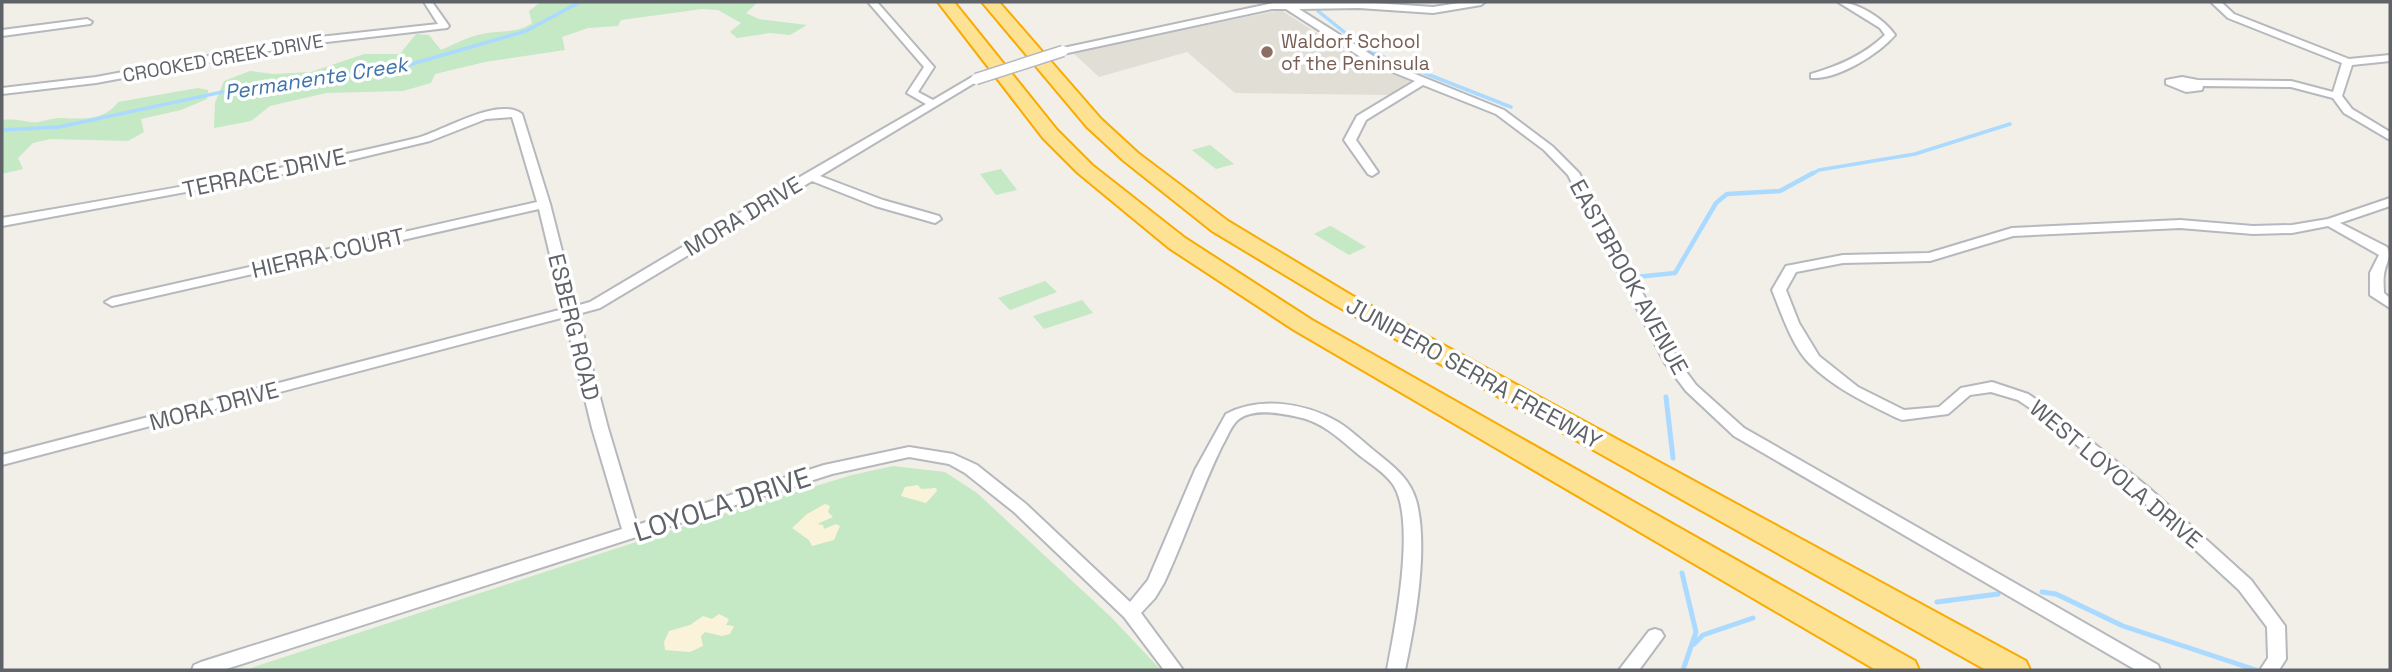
<svg xmlns="http://www.w3.org/2000/svg" width="2392" height="672" font-family="'Space Grotesk',sans-serif">
	<style>
		.education { fill: #e1ded6 }
		.green { fill: #c5e8c5 }
		.sand { fill: #fbf3d9 }
		.lines { fill: none; stroke-linecap: round; stroke-linejoin: round }
		.stream-far2 { stroke: #aadaff; stroke-width: 3.5 }
		.stream-far1 { stroke: #aadaff; stroke-width: 4.5 }
		.stream { stroke: #aadaff; stroke-width: 5 }
		.minor-casing { stroke: #b5b8bc; stroke-width: 4 }
		.motorway-casing { stroke: #f9ab00; stroke-width: 4 }
		.minor { fill: #fff; fill-rule: evenodd }
		.motorway { fill: #fde293; fill-rule: evenodd }
		.minor-bridge-casing { stroke: #b5b8bc; stroke-width: 13; stroke-linecap: butt }
		.minor-bridge { stroke: #fff; stroke-width: 10 }
		.education-dot { fill: #8d6e63; stroke: #fff; stroke-width: 2.5 }
		.labels { text-anchor: middle; dominant-baseline: central; stroke-width: 7; stroke-linejoin: round; paint-order: stroke }
		.far-education-label { font-size: 19px; fill: #785e54; stroke: #fff; text-anchor: start }
		.far-street-label { font-size: 19px; fill: #5f6368; stroke: #fff }
		.far-water-label { font-size: 21px; font-style: italic; fill: #4174aa; stroke: #fff }
		.street-label { font-size: 23px; fill: #5f6368; stroke: #fff }
		.near-street-label { font-size: 28px; fill: #5f6368; stroke: #fff }
	</style>
	<rect width="100%" height="100%" fill="#f1efe8"/>
	<path class="education" d="M1281,10L1362,62L1410,81L1389,95L1235,93L1187,52L1099,77L1072,52Z"/>
	<g class="green">
		<path d="M541,2H758L746,13L759,19L807,25L790,35L770,33L737,38L730,32L741,23L718,10L702,9L621,20L618,26L588,28L562,37L565,50L485,62L435,74L431,83L403,91L326,93L270,106L251,121L214,128L215,103L224,81L250,71L273,74L311,72L364,54H400L416,34L429,35L441,50C453,45 465,38 478,35C495,30 518,34 532,23L529,11Z"/>
		<path d="M198,88L208,90L207,99L181,110L141,119L144,132L128,141L50,139L33,143L18,158L23,169L2,174V120C13,119 18,120 29,122C39,124 51,117 62,118C83,119 104,121 118,102Z"/>
		<path d="M1210,145L1234,164L1216,169L1192,150Z"/>
		<path d="M1001,169L1017,190L996,195L980,174Z"/>
		<path d="M1330,226H1331L1366,247L1349,255L1314,234Z"/>
		<path d="M1045,281L1057,292L1010,310L998,298Z"/>
		<path d="M1082,300L1093,313L1044,329L1033,316Z"/>
		<path d="M893,466L945,472L977,493L1111,617L1161,670H245L697,522L852,475Z"/>
	</g>
	<g class="sand">
		<path d="M918,485L921,489L936,488L937,491L926,503L901,496L905,487Z"/>
		<path d="M825,504L830,506L828,512L833,517L817,524L823,525L824,529L836,524L840,526L834,540L812,546L809,540L792,528L807,514Z"/>
		<path d="M719,614L729,619L726,625L734,626L730,634L722,636L705,632L701,636L703,646L690,652L665,650L664,642L669,631L690,625L703,616L712,619Z"/>
	</g>
	<g class="lines">
		<g class="stream-far2">
			<path d="M1318,11L1368,51L1511,107"/>
			<path d="M2,130L59,127L269,82L405,66L526,31L580,2"/>
			<path d="M1810,175L1819,170L1915,154L2010,124"/>
		</g>
		<path class="stream-far1" d="M1636,277L1675,273L1716,203L1727,194L1780,191L1813,173"/>
		<g class="stream">
			<path d="M1666,397L1673,458"/>
			<path d="M1682,573L1696,632L1683,670"/>
			<path d="M2042,592L2056,594L2123,626L2256,670"/>
			<path d="M1937,602L1998,594"/>
			<path d="M1694,644L1703,635L1753,618"/>
		</g>
		<defs>
			<g id="minor">
				<path d="M424,2H432L449,26L447,28L301,45L96,83L2,94V88L96,77L301,39L438,24Z"/>
				<path d="M868,2H877L934,67L918,92L933,100L972,77L976,76L981,79L820,176L883,200L939,216L941,219L935,223L875,206L812,181L600,308L578,314L608,428L637,525L824,465L909,447L953,454L977,465L1026,504L1130,602L1148,580L1195,470L1226,414C1260,396 1306,403 1338,422C1351,430 1361,440 1372,449C1390,464 1409,476 1416,500C1429,546 1415,624 1405,670H1387C1395,628 1416,523 1394,486C1386,473 1370,464 1359,455C1342,441 1327,426 1306,419C1287,414 1256,407 1239,419C1231,425 1227,438 1222,446C1200,491 1185,538 1164,583L1155,598L1141,613L1183,670H1164L1124,617L1014,512L965,473L949,464L909,457L832,474L223,670H192L194,665L201,662L622,529L592,428L565,317L2,465V455L563,309L539,209L112,306L105,302L112,298L537,202L512,117L486,119L430,141L321,167L2,226V218C141,194 279,171 417,138C443,131 498,96 522,114L550,204L576,306L590,302L805,174L926,104L907,93L924,67Z"/>
				<path d="M1278,2H1359L1433,7L1466,2H1485L1481,5L1433,13L1359,8L1299,9L1378,59L1504,110L1552,146L1579,173L1679,362L1696,385L1744,428L2158,665L2160,670H2136L1734,436L1686,391L1665,363L1568,175L1544,150L1496,114L1423,85L1366,120L1356,140L1378,172L1372,176L1368,174L1344,140L1357,116L1415,81L1370,63L1286,9H1272L1063,54L1058,51L1063,48Z"/>
				<path d="M1838,2C1858,2 1884,19 1895,35C1879,54 1837,80 1811,78V74C1839,66 1864,55 1885,35L1880,28Z"/>
				<path d="M2211,2H2221L2234,14L2349,59L2390,55V61L2352,65L2342,96L2352,109L2390,132V140L2344,113L2333,98L2291,87L2203,86L2202,90L2186,92L2166,84V80L2182,77L2198,80L2291,81L2333,92L2342,63L2228,18Z"/>
				<path d="M87,19L92,22L90,24L2,36V30Z"/>
				<path d="M2390,198V206L2340,223L2387,247C2392,258 2385,264 2384,275C2383,281 2384,288 2384,293L2390,298V308L2370,295V273L2379,255L2328,226L2292,233L2253,234L2180,228L2013,236L1930,261L1843,263L1796,272L1786,290L1799,323L1819,356L1858,387L1904,410L1939,407L1961,388L1992,382L2028,394L2055,412L2149,488L2251,580L2285,626L2286,659L2279,670H2260L2268,658L2267,627L2239,590L2137,496L2045,418L2018,400L1991,392L1970,395L1948,414L1902,420L1897,418C1866,403 1834,388 1809,363C1792,346 1781,312 1772,290L1786,266L1843,255L1929,253L2012,228L2180,220L2253,226L2292,225L2328,219Z"/>
				<path d="M1655,629L1661,631L1664,636L1639,670H1619L1649,631Z"/>
			</g>
			<g id="motorway">
				<path d="M938,2H954L1057,130L1092,165L1185,238L1312,320L1915,661L1919,670H1876L1294,330L1169,248L1078,173L1043,138Z"/>
				<path d="M982,2H999L1101,119L1138,153L1228,221L1351,295L2026,661L2030,670H1986L1335,305L1212,231L1124,161L1087,127Z"/>
			</g>
		</defs>
		<use href="#minor" class="minor-casing"/>
		<use href="#motorway" class="motorway-casing"/>
		<use href="#minor" class="minor"/>
		<use href="#motorway" class="motorway"/>
		<defs>
			<path id="minor-bridge" d="M976,79L1063,51"/>
		</defs>
		<use href="#minor-bridge" class="minor-bridge-casing"/>
		<use href="#minor-bridge" class="minor-bridge"/>
	</g>
	<circle class="education-dot" cx="1267" cy="52" r="7"/>
	<g class="labels">
		<g class="far-education-label">
			<text x="1281" y="41">Waldorf School<tspan x="1281" dy="22">of the Peninsula</tspan></text>
		</g>
		<g class="far-street-label">
			<text transform="translate(223 58) rotate(-10)">CROOKED CREEK DRIVE</text>
		</g>
		<g class="far-water-label">
			<text transform="translate(316 78) rotate(-9)">Permanente Creek</text>
		</g>
		<g class="street-label">
			<text transform="translate(264 173) rotate(-12)">TERRACE DRIVE</text>
			<text transform="translate(743 216) rotate(-31)">MORA DRIVE</text>
			<text transform="translate(328 253) rotate(-13)">HIERRA COURT</text>
			<text transform="translate(1629 277) rotate(61)">EASTBROOK AVENUE</text>
			<text transform="translate(574 327) rotate(76)">ESBERG ROAD</text>
			<text transform="translate(1474 373) rotate(29)">JUNIPERO SERRA FREEWAY</text>
			<text transform="translate(214 406) rotate(-15)">MORA DRIVE</text>
			<text transform="translate(2116 474) rotate(40)">WEST LOYOLA DRIVE</text>
		</g>
		<g class="near-street-label">
			<text transform="translate(722 504) rotate(-18)">LOYOLA DRIVE</text>
		</g>
	</g>
	<rect width="2392" height="672" fill="none" stroke="#5f6368" stroke-width="7"/>
</svg>
